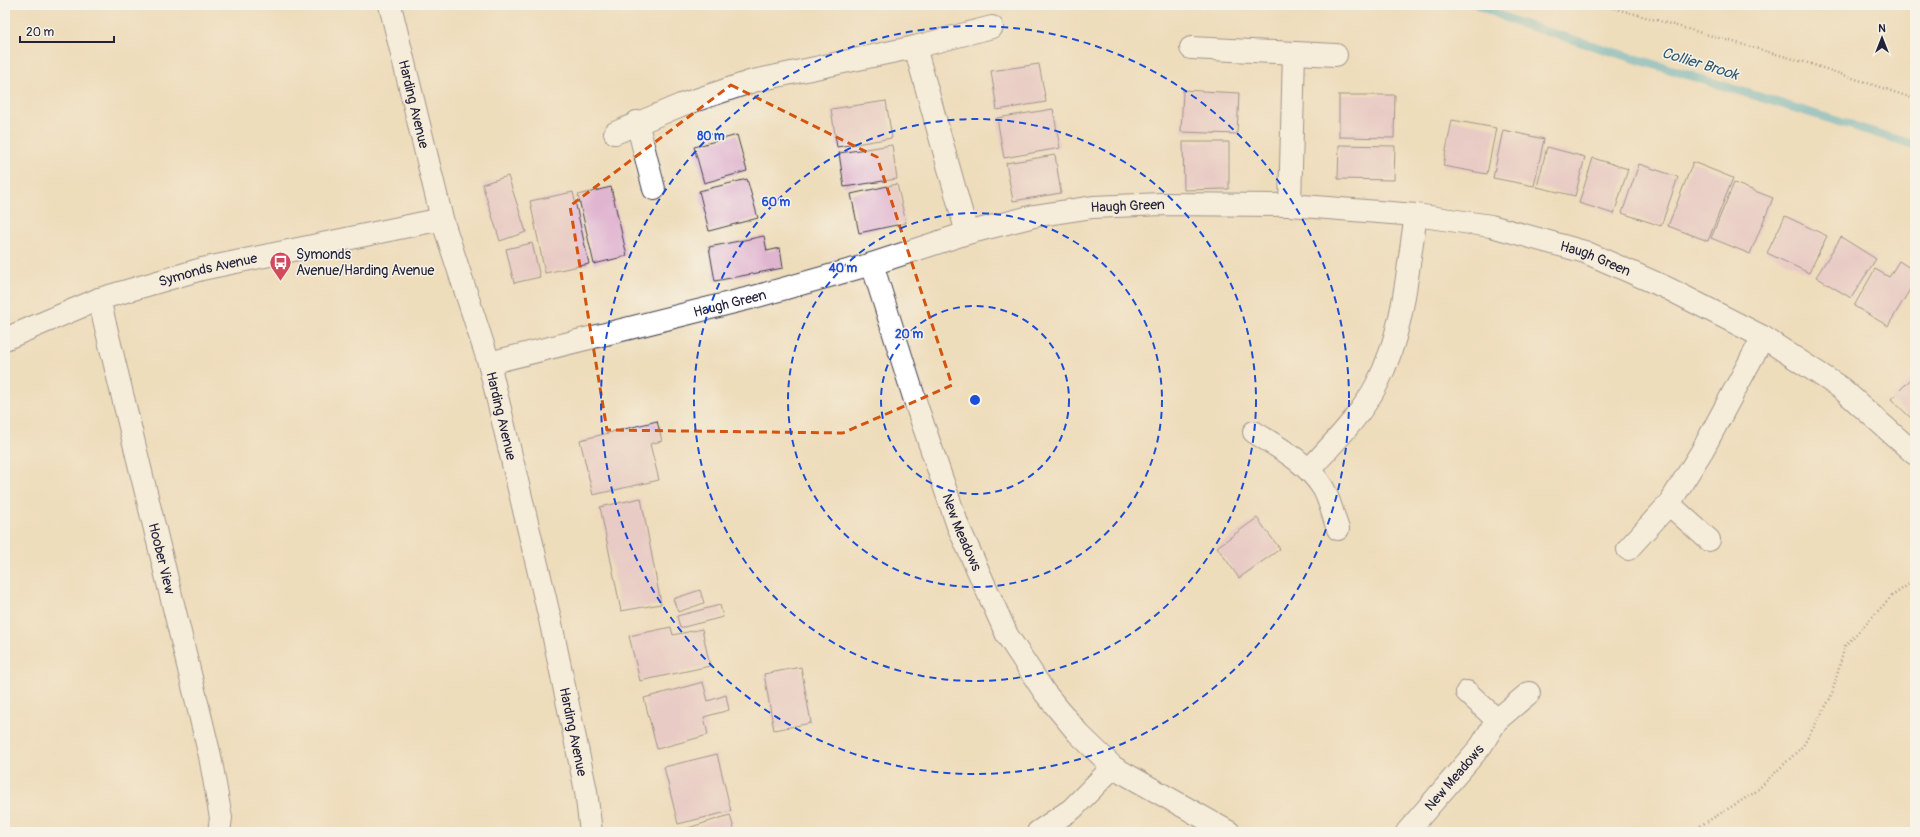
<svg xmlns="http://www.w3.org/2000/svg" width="1920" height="837" font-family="Pangolin,sans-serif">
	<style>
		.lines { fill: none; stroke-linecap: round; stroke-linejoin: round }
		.stream { stroke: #47adc6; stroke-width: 9 }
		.building { fill: #e0b5d0 }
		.minor-casing { stroke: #413e4e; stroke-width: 24 }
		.path { stroke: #413e4e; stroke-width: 2.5; stroke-dasharray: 1 3; stroke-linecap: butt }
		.minor { stroke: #fff; stroke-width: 22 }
		.marked { fill: none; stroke: #d45411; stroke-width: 3; stroke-dasharray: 8 5; stroke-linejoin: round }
		.ring { fill: none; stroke: #1d4ed8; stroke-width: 2; stroke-dasharray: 7 5 }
		.labels { text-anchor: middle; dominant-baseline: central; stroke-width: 3; stroke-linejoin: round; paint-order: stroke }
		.street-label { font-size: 14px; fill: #22223b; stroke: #f7f3e8 }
		.poi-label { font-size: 14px; fill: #22223b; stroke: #f7f3e8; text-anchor: start }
		.water-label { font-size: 15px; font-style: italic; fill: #315a73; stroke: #f7f3e8 }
		.centre { fill: #1d4ed8; stroke: #f7f3e8; stroke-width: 2 }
		.ring-label { font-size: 12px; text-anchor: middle; font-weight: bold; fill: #1d4ed8; stroke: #f7f3e8; stroke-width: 3; stroke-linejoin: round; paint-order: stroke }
	</style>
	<rect width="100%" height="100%" fill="#f7f3e8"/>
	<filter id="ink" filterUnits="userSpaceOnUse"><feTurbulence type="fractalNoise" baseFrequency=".025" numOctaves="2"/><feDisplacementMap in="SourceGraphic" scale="8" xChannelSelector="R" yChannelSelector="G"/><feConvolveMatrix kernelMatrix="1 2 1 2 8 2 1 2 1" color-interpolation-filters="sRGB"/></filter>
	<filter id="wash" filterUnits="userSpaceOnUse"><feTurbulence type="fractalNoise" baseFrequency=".012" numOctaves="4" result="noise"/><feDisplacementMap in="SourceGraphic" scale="16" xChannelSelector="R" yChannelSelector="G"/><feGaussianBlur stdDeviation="0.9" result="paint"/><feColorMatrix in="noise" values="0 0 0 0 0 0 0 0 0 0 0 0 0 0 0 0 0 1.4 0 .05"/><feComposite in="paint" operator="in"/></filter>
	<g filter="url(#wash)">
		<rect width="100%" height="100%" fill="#edb"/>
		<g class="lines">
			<path class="stream" d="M1478,5L1516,22L1915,145"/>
		</g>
		<g id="blocks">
			<g class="building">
				<path d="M1039,64L1046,102L997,110L991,71Z"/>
				<path d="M1183,90L1239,93L1237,134L1181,132Z"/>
				<path d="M1339,95H1395L1394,138L1339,137Z"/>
				<path d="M886,101L892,138L837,147L831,109Z"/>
				<path d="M1053,109L1060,148L1004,158L997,118Z"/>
				<path d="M1452,120L1496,128L1487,174L1443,166Z"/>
				<path d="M1503,130L1544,139L1534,186L1493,178Z"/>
				<path d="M737,135L747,171L704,183L694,147Z"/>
				<path d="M1183,142H1229V189L1184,190Z"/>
				<path d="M892,145L897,179L844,187L839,153Z"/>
				<path d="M1339,145L1395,146L1394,180L1338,179Z"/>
				<path d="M1547,147L1585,157L1575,196L1537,187Z"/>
				<path d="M1055,155L1061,193L1013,201L1006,163Z"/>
				<path d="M1593,158L1628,169L1614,214L1579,203Z"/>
				<path d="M1693,162L1733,178L1708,241L1668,226Z"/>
				<path d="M1639,164L1678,177L1661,226L1622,213Z"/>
				<path d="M508,176L526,232L500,241L482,184Z"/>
				<path d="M747,179L758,218L709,231L699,191Z"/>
				<path d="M1734,183L1773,198L1750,254L1711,238Z"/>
				<path d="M897,184L906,223L859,233L851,194Z"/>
				<path d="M611,187L627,256L594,264L578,195Z"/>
				<path d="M573,192L589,264L545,273L530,201Z"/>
				<path d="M1785,216L1827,236L1809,273L1767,253Z"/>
				<path d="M764,236L767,251L780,248L783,268L715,281L709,247Z"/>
				<path d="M1841,237L1876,259L1851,298L1816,277Z"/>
				<path d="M532,243L540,277L514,283L506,249Z"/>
				<path d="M1899,261L1915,271V281L1888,326L1854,306L1875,269L1889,277Z"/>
				<path d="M1915,375V422L1891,399Z"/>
				<path d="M657,421L662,441L650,444L659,480L593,495L580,440Z"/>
				<path d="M641,498L661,604L621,611L600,507Z"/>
				<path d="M1257,518L1280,549L1239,578L1217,547Z"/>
				<path d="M700,590L704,603L678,612L673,599Z"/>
				<path d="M720,605L723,617L680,628L677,616Z"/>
				<path d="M671,627L673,635L702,629L710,666L640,681L629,636Z"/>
				<path d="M801,667L811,723L774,730L764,674Z"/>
				<path d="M703,682L708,701L726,695L729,710L704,717L708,735L657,749L644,698Z"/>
				<path d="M717,754L731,811L678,824L664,767Z"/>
				<path d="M730,815L735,832H675Z"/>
			</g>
		</g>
	</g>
	<g filter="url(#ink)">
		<use href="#blocks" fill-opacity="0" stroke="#413e4e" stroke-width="1"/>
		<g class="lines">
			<defs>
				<g id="minor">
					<path id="s1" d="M390,5L442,219L489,363L550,619L586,791L591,832"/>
					<path d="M915,47L967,233"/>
					<path d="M1191,48L1336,55"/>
					<path d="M637,122L654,189"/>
					<path d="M615,133L681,105L753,81L915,47L992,27"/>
					<path d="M1290,205L1294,53"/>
					<path id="s2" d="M872,264L918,410L958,526L1007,635L1045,693L1078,733L1113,767L1229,832"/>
					<path id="s3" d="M99,299L210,756L221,818L219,832"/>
					<path id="s4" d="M5,339L99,299L202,269L442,219"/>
					<path id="s5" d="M489,363L754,297L872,264L967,233L1034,216L1093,207L1162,204L1290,205L1416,215L1491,226L1585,252L1667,288L1763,337L1841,388L1915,454"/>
					<path d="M1254,432C1279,448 1307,462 1323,488C1330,500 1333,516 1338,529"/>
					<path d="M1309,470C1333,443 1361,416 1377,384C1404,332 1407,271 1416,215"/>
					<path d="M1669,504L1709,540"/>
					<path d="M1628,549L1669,504L1702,451L1763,337"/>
					<path d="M1467,692L1497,720"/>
					<path d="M1038,832L1072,809L1113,767"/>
					<path id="s6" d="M1407,832L1481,746L1497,720L1529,693"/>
				</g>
			</defs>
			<use href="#minor" class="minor-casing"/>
			<g class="path">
				<path d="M1603,5L1811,64L1915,99"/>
				<path d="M1690,832L1754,793L1803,746L1831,697L1845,646L1892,596L1915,580"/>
			</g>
			<use href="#minor" class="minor"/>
		</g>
	</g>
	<path d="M0 0H1920V837H0ZM731,85L877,157L952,385L843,433L607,430L570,206Z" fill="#edb" fill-opacity=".55" fill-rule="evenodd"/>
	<path class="marked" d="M731,85L877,157L952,385L843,433L607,430L570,206Z"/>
	<g class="ring">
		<circle cx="975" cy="400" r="94"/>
		<circle cx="975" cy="400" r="187"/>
		<circle cx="975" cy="400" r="281"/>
		<circle cx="975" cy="400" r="374"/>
	</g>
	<defs>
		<symbol id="bus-pin" viewBox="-11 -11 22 30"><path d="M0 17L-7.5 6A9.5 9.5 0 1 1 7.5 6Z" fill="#d1495b" stroke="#f7f3e8"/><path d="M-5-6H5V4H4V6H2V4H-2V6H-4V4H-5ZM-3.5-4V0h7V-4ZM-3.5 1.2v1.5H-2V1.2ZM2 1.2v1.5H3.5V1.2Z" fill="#fff"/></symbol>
	</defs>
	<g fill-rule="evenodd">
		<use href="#bus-pin" x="268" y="250" width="25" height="34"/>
	</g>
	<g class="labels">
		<g class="street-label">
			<text stroke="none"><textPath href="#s1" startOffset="102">Harding Avenue</textPath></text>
			<text stroke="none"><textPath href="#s5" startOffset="659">Haugh Green</textPath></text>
			<text stroke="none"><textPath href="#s5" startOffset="1133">Haugh Green</textPath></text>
			<text stroke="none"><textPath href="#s4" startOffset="215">Symonds Avenue</textPath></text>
			<text stroke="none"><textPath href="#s5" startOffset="248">Haugh Green</textPath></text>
			<text stroke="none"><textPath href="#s1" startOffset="426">Harding Avenue</textPath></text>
			<text stroke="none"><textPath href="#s2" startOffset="283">New Meadows</textPath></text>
			<text stroke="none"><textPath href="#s3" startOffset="267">Hoober View</textPath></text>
			<text stroke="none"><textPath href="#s1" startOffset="750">Harding Avenue</textPath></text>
			<text stroke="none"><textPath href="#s6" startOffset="72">New Meadows</textPath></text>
		</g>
		<g class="poi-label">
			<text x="296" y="254">Symonds<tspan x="296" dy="16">Avenue/Harding Avenue</tspan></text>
		</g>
		<g class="water-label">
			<text transform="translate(1700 64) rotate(17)">Collier Brook</text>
		</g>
	</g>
	<circle cx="975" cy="400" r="6" class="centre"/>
	<g class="ring-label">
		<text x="711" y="140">80 m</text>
		<text x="776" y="206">60 m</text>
		<text x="843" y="272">40 m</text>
		<text x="909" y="338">20 m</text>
	</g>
	<rect width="1920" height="837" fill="none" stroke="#f7f3e8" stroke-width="20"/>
	<g transform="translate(1882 38)" stroke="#f7f3e8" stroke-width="3" paint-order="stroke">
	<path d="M0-3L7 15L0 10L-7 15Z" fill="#22223b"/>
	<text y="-6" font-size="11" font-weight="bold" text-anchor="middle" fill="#22223b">N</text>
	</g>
	<path d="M20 36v6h94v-6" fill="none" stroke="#22223b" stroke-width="2"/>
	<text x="26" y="36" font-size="12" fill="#22223b" stroke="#f7f3e8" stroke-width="3" paint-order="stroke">20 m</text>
</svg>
